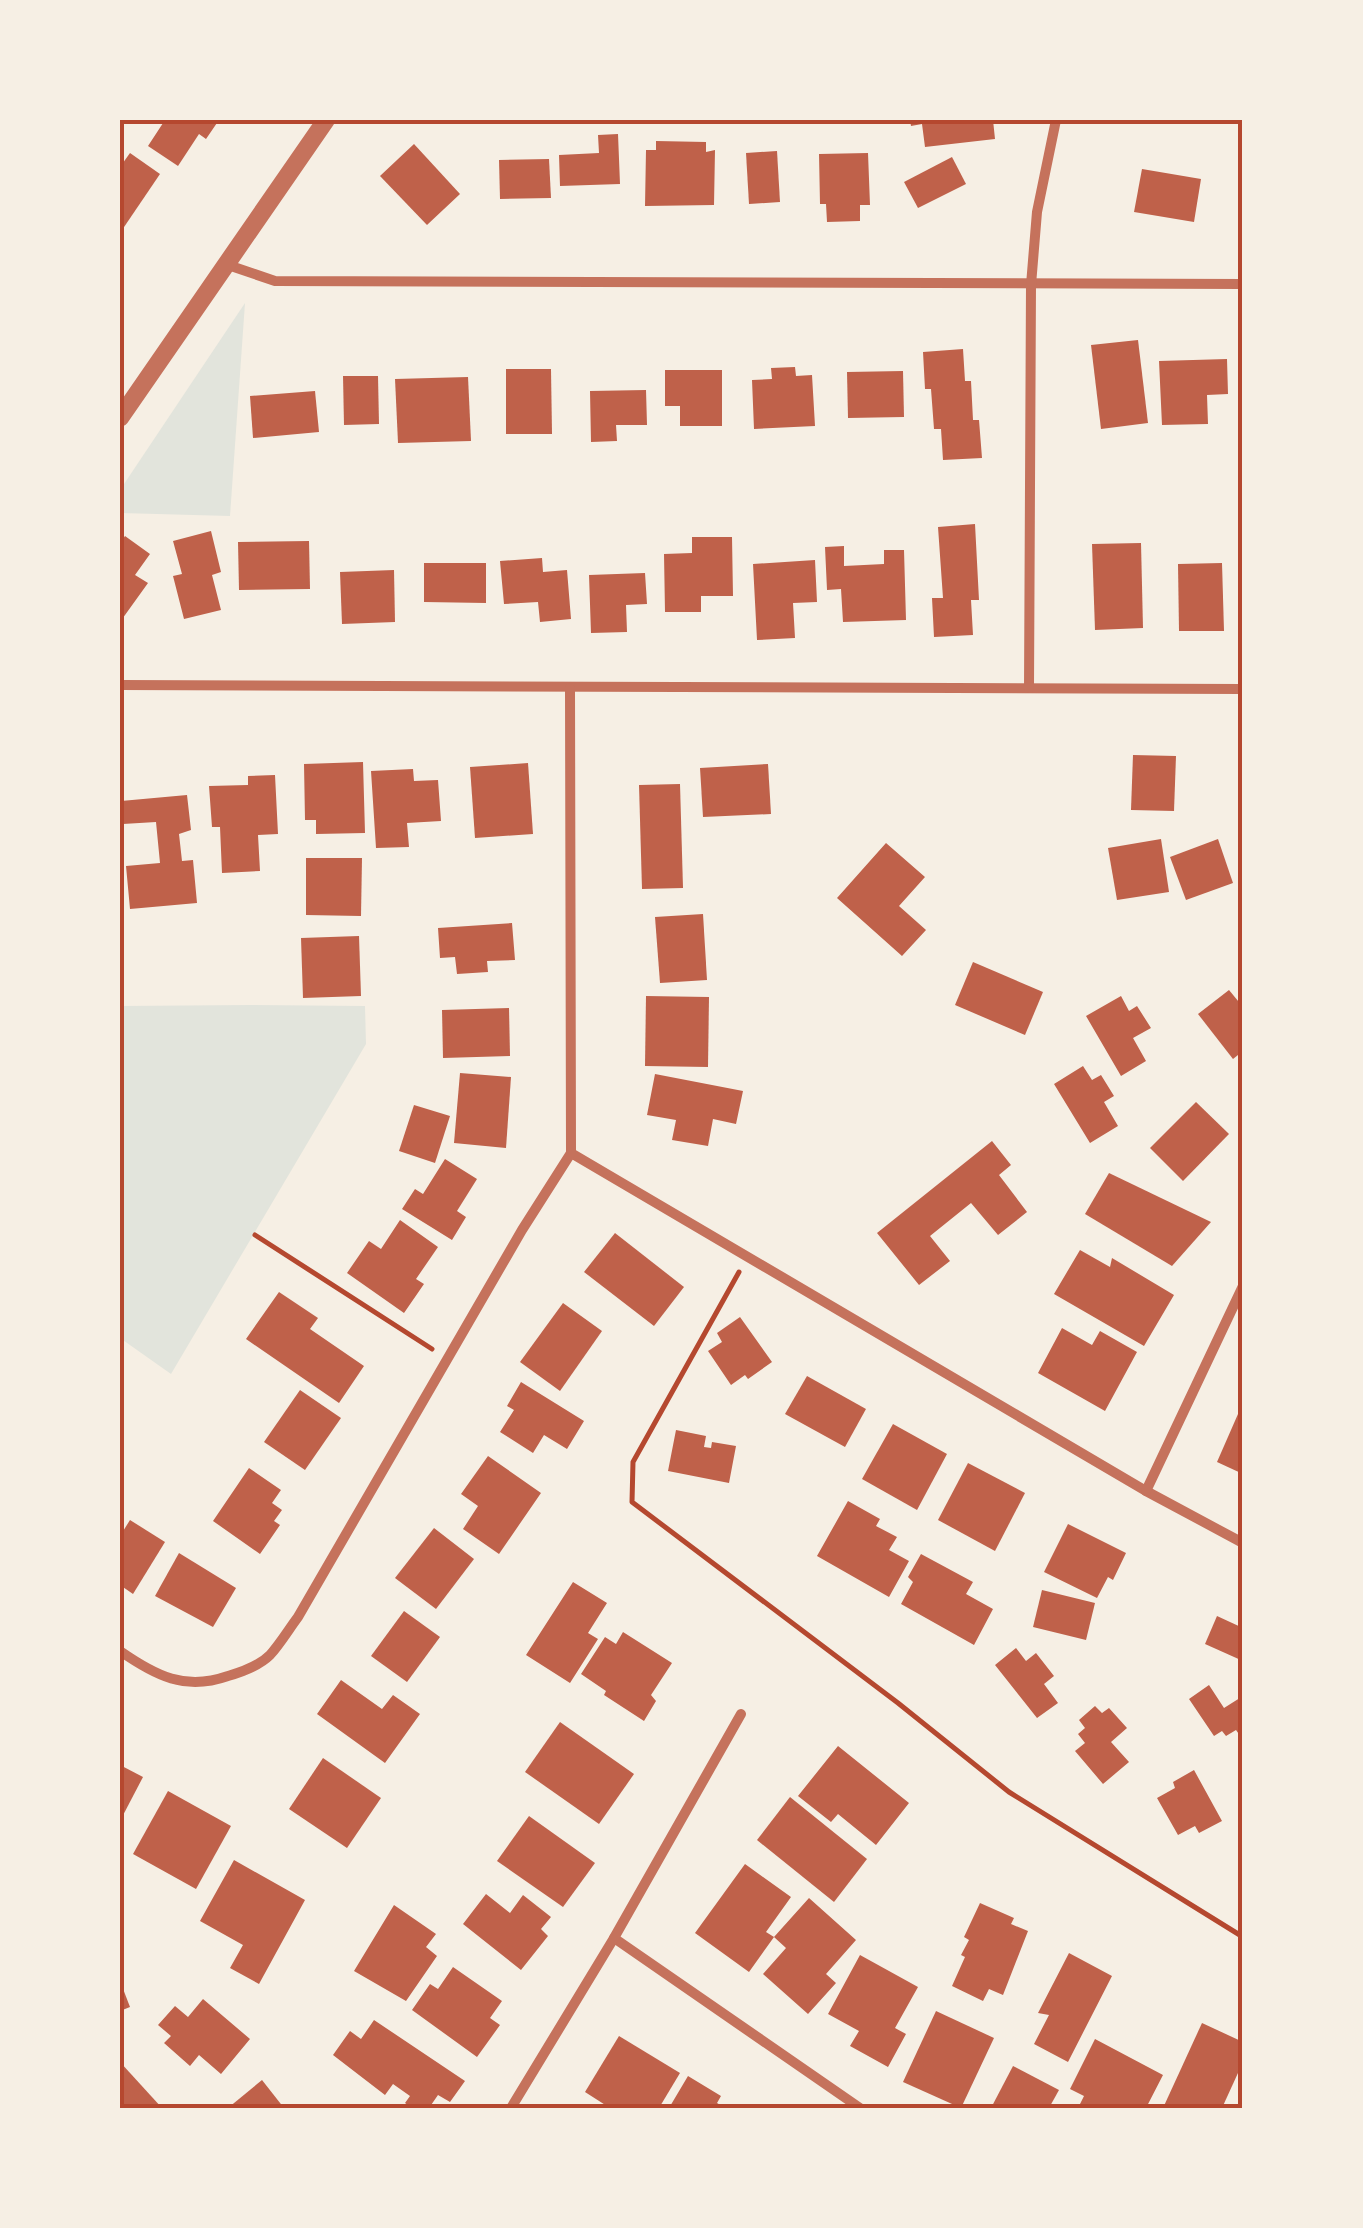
<svg xmlns="http://www.w3.org/2000/svg" width="1363" height="2228" font-family="'Public Sans',sans-serif">
	<style>
		.green { fill: #e2e4dc }
		.building { fill: #bf614a }
		.lines { fill: none; stroke-linecap: round; stroke-linejoin: round }
		.path { stroke: #b5482f; stroke-width: 5 }
		.minor { stroke: #c5725c; stroke-width: 10 }
		.tertiary { stroke: #c5725c; stroke-width: 18 }
		.neatline { fill: none; stroke: #b5482f; stroke-width: 4 }
	</style>
	<rect width="100%" height="100%" fill="#f6efe4"/>
	<g class="green">
		<path d="M245,303L230,516L120,513V490Z"/>
		<path d="M250,1005L365,1006L366,1044L171,1374L120,1338V1006Z"/>
	</g>
	<g class="building">
		<path d="M165,120H219L206,139L199,134L178,166L148,146Z"/>
		<path d="M910,120H993L995,139L925,147L922,124L911,126Z"/>
		<path d="M618,134L620,184L560,186L559,155L599,153L598,135Z"/>
		<path d="M656,141L706,142V152L715,150L714,205L645,206L646,150H656Z"/>
		<path d="M414,144L460,194L427,225L380,176Z"/>
		<path d="M777,151L780,202L749,204L746,153Z"/>
		<path d="M130,153L160,174L120,233V167Z"/>
		<path d="M868,153L870,205H860V221L827,222L826,204H820L819,154Z"/>
		<path d="M952,157L966,184L918,208L904,182Z"/>
		<path d="M549,159L551,198L500,199L499,160Z"/>
		<path d="M1142,169L1201,179L1194,222L1134,212Z"/>
		<path d="M1138,340L1148,423L1101,429L1091,345Z"/>
		<path d="M963,349L965,381H971L973,420H979L982,458L943,460L941,429H934L931,389H925L923,352Z"/>
		<path d="M1227,359L1228,394L1207,395L1208,424L1162,425L1159,361Z"/>
		<path d="M795,367L796,376L812,375L815,426L754,429L752,380L772,379L771,368Z"/>
		<path d="M506,369H551L552,434H506Z"/>
		<path d="M665,370H722V426H680V406H665Z"/>
		<path d="M903,371L904,417L848,418L847,372Z"/>
		<path d="M343,376H378L379,424L344,425Z"/>
		<path d="M468,377L471,441L398,443L395,379Z"/>
		<path d="M646,390L647,425H616L617,441L591,442L590,391Z"/>
		<path d="M315,391L319,432L253,438L250,396Z"/>
		<path d="M975,524L979,600H971L973,635L934,637L932,598H943L938,527Z"/>
		<path d="M211,531L221,572L212,575L221,610L184,619L173,576L182,574L173,541Z"/>
		<path d="M125,536L150,554L135,575L148,583L120,622V543Z"/>
		<path d="M692,537H732L733,596H701V612H665L664,554L692,553Z"/>
		<path d="M309,541L310,589L239,590L238,542Z"/>
		<path d="M1141,543L1143,628L1095,630L1092,544Z"/>
		<path d="M844,546V566L884,564V550H904L906,620L843,622L841,589L827,590L825,547Z"/>
		<path d="M542,558L543,572L567,570L571,619L540,622L538,602L504,604L500,561Z"/>
		<path d="M815,560L817,602L793,603L795,638L757,640L753,564Z"/>
		<path d="M424,563H486V603L424,602Z"/>
		<path d="M1222,563L1224,631H1179L1178,564Z"/>
		<path d="M394,570L395,622L342,624L340,572Z"/>
		<path d="M645,573L647,604L626,605L627,632L591,633L589,575Z"/>
		<path d="M1133,755L1176,756L1174,811L1131,810Z"/>
		<path d="M363,762L365,833L316,834V820H305L304,764Z"/>
		<path d="M528,763L533,834L475,838L470,767Z"/>
		<path d="M768,764L771,814L703,817L700,768Z"/>
		<path d="M413,769L414,781L438,780L441,821L407,823L409,847L376,848L371,771Z"/>
		<path d="M275,775L278,834L258,835L260,871L222,873L220,827H212L209,786L248,785V776Z"/>
		<path d="M680,784L683,888L642,889L639,785Z"/>
		<path d="M187,795L191,830L179,834L182,861L193,860L197,903L130,909L126,866L160,863L156,822L123,824L121,801Z"/>
		<path d="M1161,839L1169,892L1117,900L1108,848Z"/>
		<path d="M1218,839L1233,883L1186,900L1170,857Z"/>
		<path d="M886,843L925,877L899,906L926,930L902,956L837,898Z"/>
		<path d="M306,858H362L361,916L306,915Z"/>
		<path d="M703,914L707,980L660,983L655,917Z"/>
		<path d="M512,923L515,960L487,961L488,972L457,974L455,957L440,958L438,928Z"/>
		<path d="M359,936L361,996L303,998L301,938Z"/>
		<path d="M973,962L1043,992L1025,1035L955,1005Z"/>
		<path d="M1229,990L1243,1007V1051L1233,1059L1198,1014Z"/>
		<path d="M646,996L709,997L708,1067L645,1066Z"/>
		<path d="M1121,996L1129,1011L1137,1006L1151,1028L1133,1038L1146,1061L1121,1076L1086,1016Z"/>
		<path d="M509,1008L510,1056L443,1058L442,1010Z"/>
		<path d="M1083,1066L1092,1080L1101,1075L1114,1096L1104,1102L1118,1126L1090,1143L1054,1084Z"/>
		<path d="M460,1073L511,1077L506,1148L454,1143Z"/>
		<path d="M655,1074L743,1091L736,1124L713,1119L708,1146L672,1140L676,1120L647,1115Z"/>
		<path d="M1196,1102L1229,1134L1183,1181L1150,1148Z"/>
		<path d="M414,1105L450,1116L435,1163L399,1151Z"/>
		<path d="M992,1141L1011,1165L999,1175L1027,1212L998,1235L971,1203L930,1236L950,1261L919,1285L877,1233Z"/>
		<path d="M445,1159L477,1179L457,1211L466,1217L452,1240L402,1209L415,1189L423,1194Z"/>
		<path d="M1109,1173L1211,1222L1172,1266L1085,1214Z"/>
		<path d="M400,1220L438,1247L416,1279L424,1284L404,1313L347,1273L369,1241L381,1249Z"/>
		<path d="M615,1233L684,1287L654,1326L584,1272Z"/>
		<path d="M1080,1250L1110,1267L1112,1258L1174,1295L1144,1346L1054,1294Z"/>
		<path d="M279,1292L318,1318L310,1329L364,1366L339,1403L246,1339Z"/>
		<path d="M563,1303L602,1331L560,1391L520,1362Z"/>
		<path d="M740,1317L772,1362L748,1379L745,1375L731,1385L708,1351L722,1342L717,1333Z"/>
		<path d="M1062,1328L1092,1345L1100,1331L1137,1352L1105,1411L1038,1373Z"/>
		<path d="M807,1376L866,1409L845,1447L785,1414Z"/>
		<path d="M521,1382L584,1421L567,1449L544,1435L533,1453L500,1432L514,1410L507,1406Z"/>
		<path d="M300,1390L341,1418L305,1470L264,1442Z"/>
		<path d="M1238,1414L1243,1416V1474L1217,1462Z"/>
		<path d="M893,1424L947,1454L917,1510L862,1479Z"/>
		<path d="M676,1430L706,1436L704,1447L711,1448L712,1442L736,1446L729,1483L668,1471Z"/>
		<path d="M488,1456L541,1493L499,1554L463,1529L478,1506L461,1494Z"/>
		<path d="M968,1463L1025,1493L995,1551L938,1520Z"/>
		<path d="M249,1468L281,1490L272,1503L282,1510L274,1521L280,1525L260,1554L213,1521Z"/>
		<path d="M848,1501L880,1519L876,1526L897,1537L889,1550L909,1561L889,1597L817,1556Z"/>
		<path d="M130,1520L165,1542L133,1594L120,1585V1536Z"/>
		<path d="M1068,1524L1126,1553L1113,1580L1108,1577L1097,1598L1044,1572Z"/>
		<path d="M434,1528L474,1559L436,1609L395,1578Z"/>
		<path d="M179,1553L236,1588L213,1627L155,1596Z"/>
		<path d="M921,1554L973,1582L966,1594L993,1609L974,1645L901,1604L913,1582L908,1577Z"/>
		<path d="M573,1582L607,1603L588,1633L598,1639L570,1683L526,1655Z"/>
		<path d="M1042,1590L1095,1603L1086,1640L1033,1627Z"/>
		<path d="M404,1611L440,1637L407,1682L371,1656Z"/>
		<path d="M1217,1616L1243,1628V1661L1205,1644Z"/>
		<path d="M623,1632L672,1663L651,1695L656,1701L644,1721L604,1695L606,1691L581,1674L605,1637L616,1644Z"/>
		<path d="M1016,1648L1026,1661L1036,1653L1054,1676L1044,1684L1058,1703L1037,1718L995,1665Z"/>
		<path d="M341,1680L382,1709L393,1695L420,1714L385,1763L317,1714Z"/>
		<path d="M1209,1685L1224,1708L1243,1696V1740L1236,1730L1226,1736L1222,1731L1214,1736L1189,1699Z"/>
		<path d="M1095,1706L1102,1713L1109,1708L1127,1728L1111,1742L1129,1762L1103,1784L1075,1751L1085,1743L1078,1734L1085,1728L1079,1720Z"/>
		<path d="M560,1722L634,1774L599,1824L525,1772Z"/>
		<path d="M838,1746L909,1803L876,1845L838,1814L831,1822L798,1796Z"/>
		<path d="M323,1758L381,1798L347,1848L289,1809Z"/>
		<path d="M120,1765L143,1777L120,1821Z"/>
		<path d="M1194,1770L1222,1821L1199,1833L1195,1826L1178,1835L1157,1798L1175,1788L1173,1782Z"/>
		<path d="M168,1791L231,1826L196,1889L133,1854Z"/>
		<path d="M790,1797L867,1859L834,1902L757,1840Z"/>
		<path d="M529,1816L595,1863L563,1907L497,1861Z"/>
		<path d="M234,1860L305,1900L259,1984L230,1968L243,1945L200,1921Z"/>
		<path d="M745,1864L791,1897L766,1932L774,1937L749,1972L695,1933Z"/>
		<path d="M486,1894L510,1913L523,1895L551,1917L541,1929L548,1936L521,1970L463,1924Z"/>
		<path d="M809,1898L856,1940L826,1974L836,1983L808,2014L763,1974L786,1948L774,1937Z"/>
		<path d="M980,1903L1014,1918L1011,1924L1028,1931L1003,1995L989,1989L983,2001L952,1986L965,1957L961,1955L969,1940L964,1937Z"/>
		<path d="M394,1905L436,1934L426,1947L437,1956L406,2001L354,1971Z"/>
		<path d="M1069,1953L1112,1976L1068,2062L1034,2044L1049,2015L1038,2013Z"/>
		<path d="M860,1955L918,1987L895,2028L906,2034L888,2067L850,2046L859,2031L828,2014Z"/>
		<path d="M453,1967L502,2001L490,2018L500,2025L477,2057L412,2010L430,1984L438,1989Z"/>
		<path d="M120,1981L130,2007L120,2011Z"/>
		<path d="M203,1999L250,2039L221,2074L199,2055L190,2066L164,2043L171,2036L158,2025L175,2006L188,2017Z"/>
		<path d="M936,2011L994,2038L961,2108L903,2082Z"/>
		<path d="M374,2020L465,2081L450,2102L438,2095L429,2108H412L405,2103L410,2096L393,2084L385,2095L333,2055L350,2031L361,2039Z"/>
		<path d="M1202,2023L1243,2042V2062L1222,2108H1163Z"/>
		<path d="M619,2036L680,2073L659,2108H610L585,2092Z"/>
		<path d="M1095,2039L1163,2075L1146,2108H1078L1084,2096L1070,2089Z"/>
		<path d="M120,2062L162,2108H120Z"/>
		<path d="M1013,2066L1059,2090L1049,2108H991Z"/>
		<path d="M688,2076L721,2096L717,2103L725,2108H669Z"/>
		<path d="M262,2080L284,2108H228Z"/>
	</g>
	<g class="lines">
		<g class="path">
			<path d="M255,1235L432,1349"/>
			<path d="M739,1272L633,1462L632,1502L898,1703L1009,1792L1243,1937"/>
		</g>
		<g class="minor">
			<path d="M225,264L275,281L1243,284"/>
			<path d="M120,685L1243,689"/>
			<path d="M1029,688L1031,285L1037,212L1056,120"/>
			<path d="M571,1153L1146,1491L1243,1543"/>
			<path d="M1146,1491L1243,1286"/>
			<path d="M120,1651C156,1676 185,1691 228,1676C242,1672 260,1665 270,1655C280,1644 289,1629 298,1617L522,1230L571,1153L570,688"/>
			<path d="M614,1938L860,2108"/>
			<path d="M511,2108L614,1938L741,1714"/>
		</g>
		<path class="tertiary" d="M120,418L326,120"/>
	</g>
	<rect width="1363" height="2228" fill="none" stroke="#f6efe4" stroke-width="245"/>
	<rect x="122" y="122" width="1118" height="1984" class="neatline"/>
</svg>
